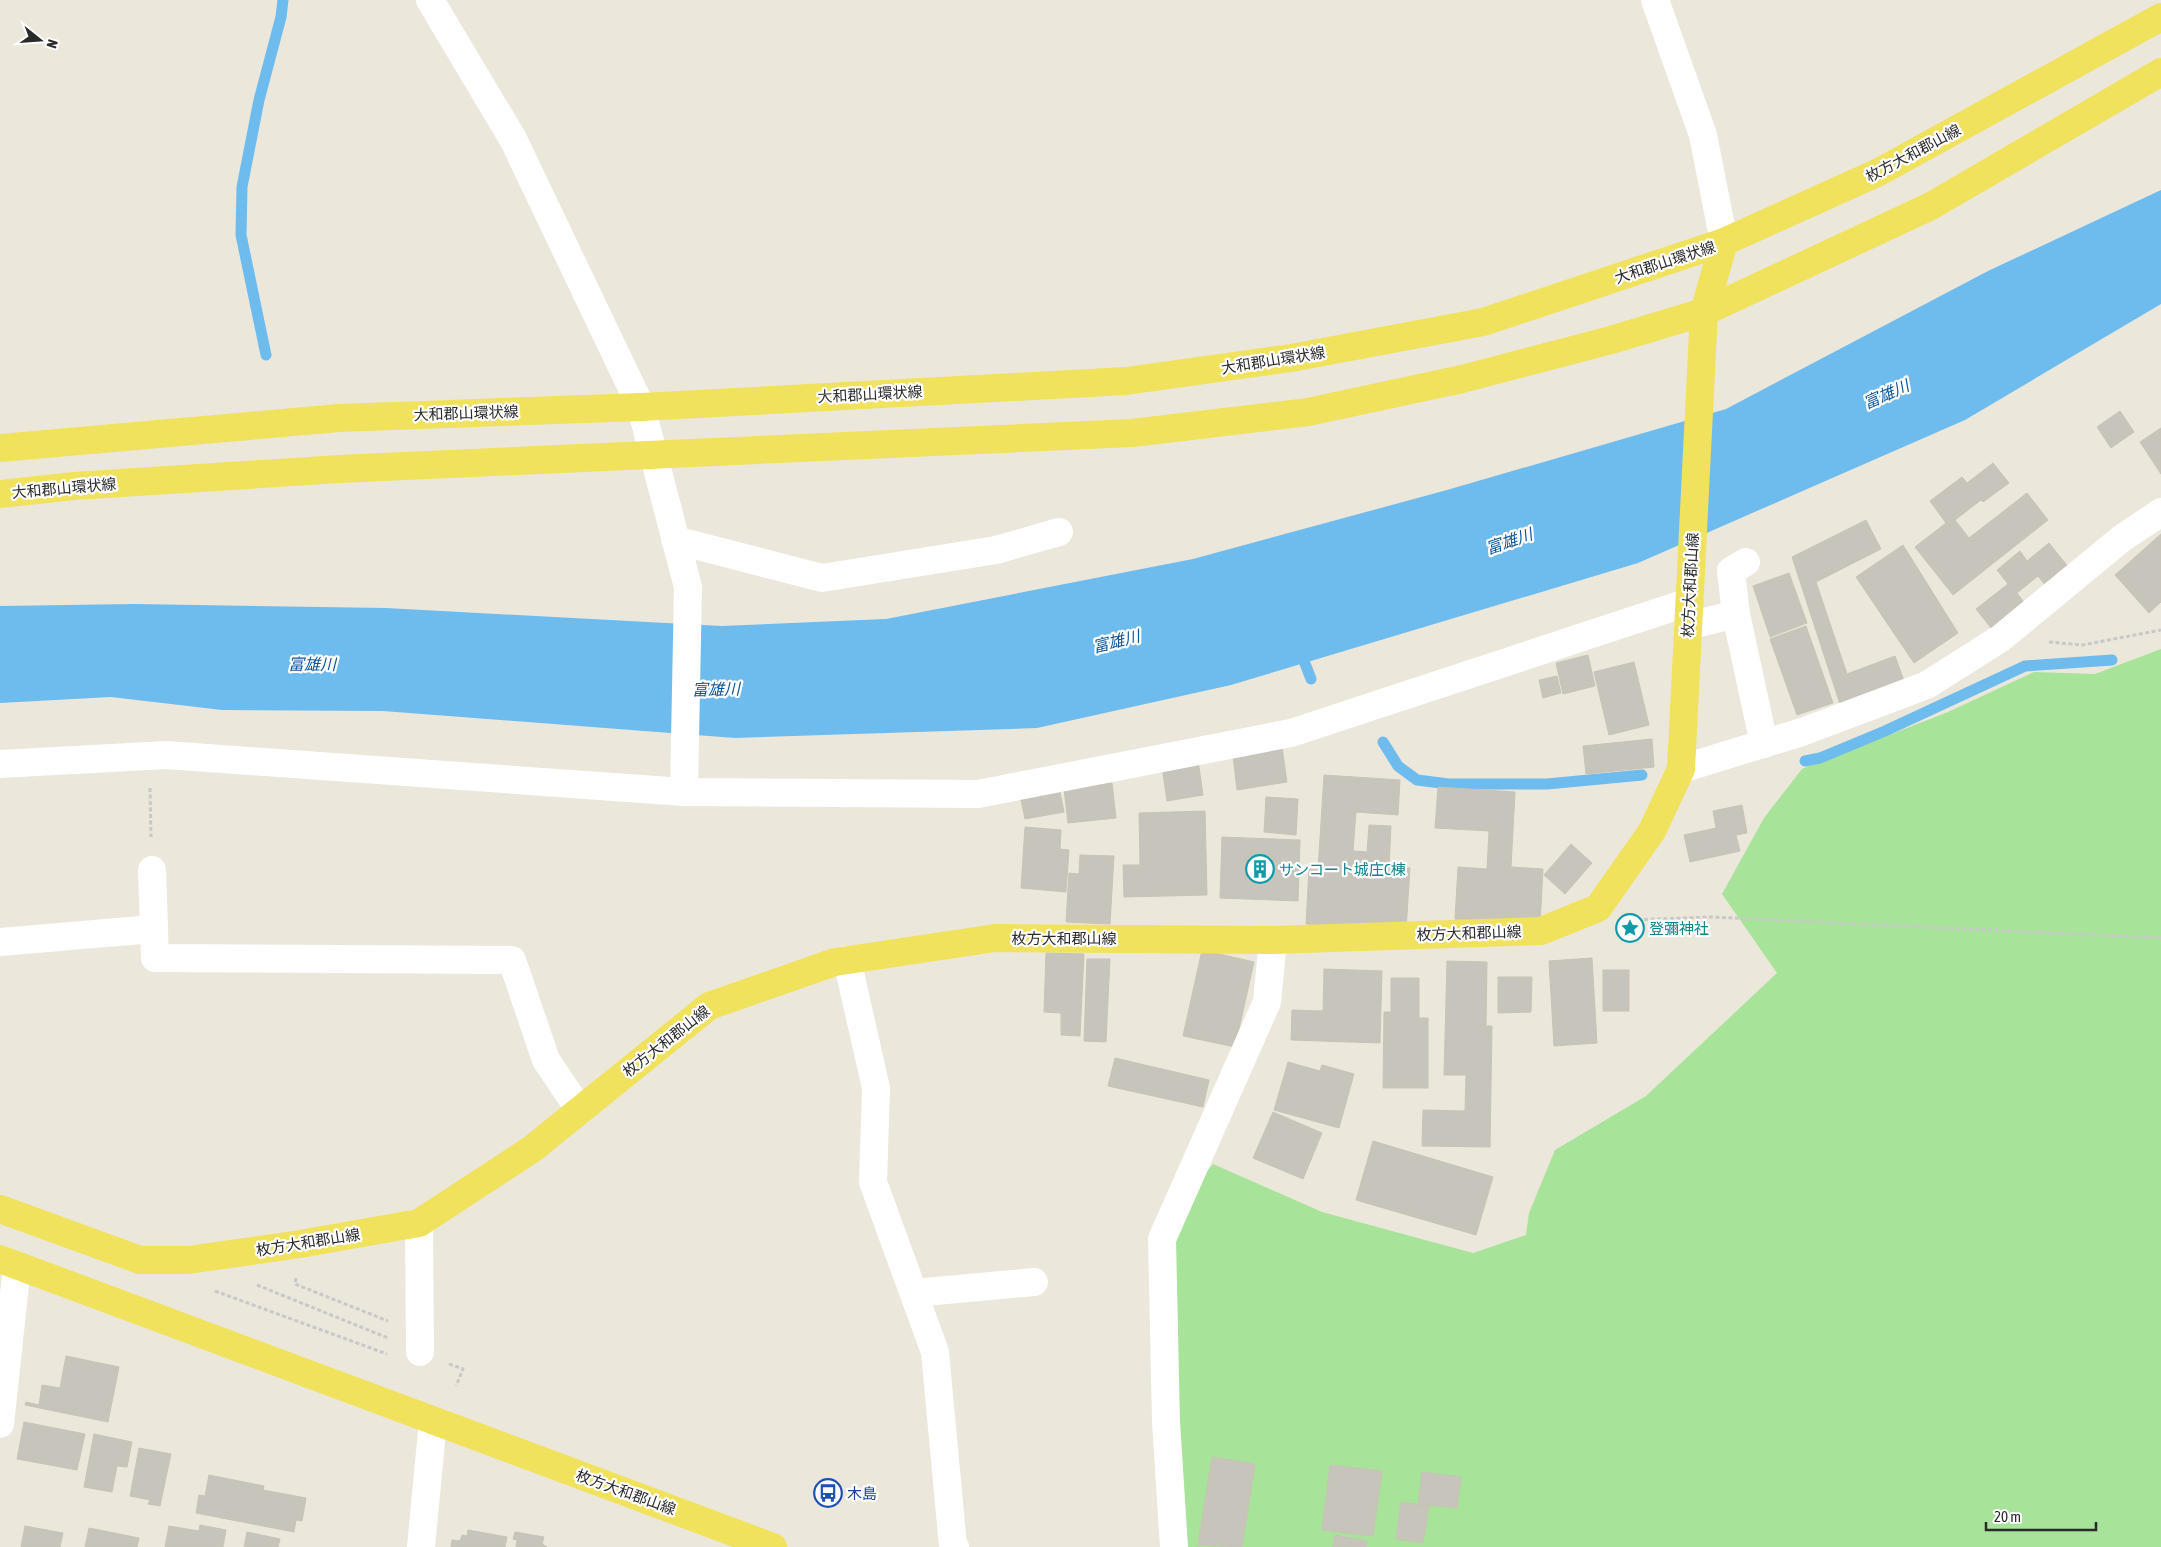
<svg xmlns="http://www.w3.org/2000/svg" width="2161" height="1547" font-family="'Asap Condensed','Noto Sans JP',sans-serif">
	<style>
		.green { fill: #a7e398 }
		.water { fill: #6ebbee }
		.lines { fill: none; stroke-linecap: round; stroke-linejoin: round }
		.stream { stroke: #6ebbee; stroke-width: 11 }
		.building { fill: #c7c4bb; stroke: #c7c3b5 }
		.path { stroke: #c8c8c8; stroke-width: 3; stroke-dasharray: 4 2.5; stroke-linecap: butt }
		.minor { stroke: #fff; stroke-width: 28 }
		.major { stroke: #f0e25c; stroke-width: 28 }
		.labels { text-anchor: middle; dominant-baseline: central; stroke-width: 4.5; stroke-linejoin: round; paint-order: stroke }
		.street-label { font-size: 15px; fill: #2a2a2a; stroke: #fff }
		.culture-label { font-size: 15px; fill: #0d838f; stroke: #fff; text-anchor: start }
		.transit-label { font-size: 15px; fill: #164399; stroke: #fff; text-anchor: start }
		.water-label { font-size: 16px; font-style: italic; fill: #0d569a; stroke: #fff }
	</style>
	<rect width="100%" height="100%" fill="#ece7db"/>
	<path class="green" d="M2161,649V1547H1183L1168,1267L1193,1188L1213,1164L1322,1212L1473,1253L1526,1235L1529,1213L1555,1150L1646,1096L1777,973L1722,894L1764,818L1802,769L1948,712L2034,672L2095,674Z"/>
	<path class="water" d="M2161,190V304L1965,420L1638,563L1231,685L1037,728L735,738L383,711L222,710L111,697L0,703V606L134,604L386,608L722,626L886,619L1193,559L1447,490L1726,409L1988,271Z"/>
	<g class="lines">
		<g class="stream">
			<path d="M266,355L241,235L242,187L259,100L281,17L283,0"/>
			<path d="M1299,648L1311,679"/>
			<path d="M1383,742L1398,766L1417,780L1449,784H1547L1642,775"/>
			<path d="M1805,761L1820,758L1885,731L2025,666L2112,660"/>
		</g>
	</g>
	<g class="building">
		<path d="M2120,411L2134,432L2111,448L2097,427Z"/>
		<path d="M2161,428V474L2140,442Z"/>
		<path d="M1993,463L2009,483L1983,502L1981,500L1955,520L1969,538L2027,493L2048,520L1953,595L1915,547L1946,523L1930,501L1962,477L1967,483Z"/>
		<path d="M1866,520L1881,549L1816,582L1847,674L1895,656L1904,681L1840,704L1792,557Z"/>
		<path d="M2161,534V602L2149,613L2115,575Z"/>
		<path d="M2049,543L2069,568L2046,586L2038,576L2017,593L2023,601L1991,628L1976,609L2008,584L1997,570L2020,551L2027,561Z"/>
		<path d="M1903,545L1958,633L1914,663L1856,577Z"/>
		<path d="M1789,573L1807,623L1770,637L1753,586Z"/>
		<path d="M1806,626L1833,703L1797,715L1770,639Z"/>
		<path d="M1588,655L1595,686L1563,694L1556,663Z"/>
		<path d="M1634,662L1649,725L1609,735L1594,672Z"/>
		<path d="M1557,676L1561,693L1543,698L1539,680Z"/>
		<path d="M1652,739L1654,767L1586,774L1583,746Z"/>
		<path d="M1282,747L1287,782L1237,790L1233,755Z"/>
		<path d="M1198,760L1203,795L1167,801L1162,766Z"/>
		<path d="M1324,775L1400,780L1398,815L1356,812L1353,851L1367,852L1369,825L1391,826L1389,867L1410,868L1406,930L1306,924L1309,869L1318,870Z"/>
		<path d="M1112,783L1116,818L1068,823L1064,789Z"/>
		<path d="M1059,787L1064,812L1025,819L1020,795Z"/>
		<path d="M1438,787L1515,792L1511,867L1543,869L1540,924L1455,919L1458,867L1487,869L1489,831L1435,828Z"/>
		<path d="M1266,797L1298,799L1296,835L1264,832Z"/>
		<path d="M1742,805L1747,833L1736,835L1740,851L1690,862L1684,835L1716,828L1713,811Z"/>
		<path d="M1205,811L1207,895L1124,897L1123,865H1140L1139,813Z"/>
		<path d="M1025,827L1061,830L1060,849L1069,850L1066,892L1021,888Z"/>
		<path d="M1222,837L1300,840L1298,901L1220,898Z"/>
		<path d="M1571,844L1592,863L1565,894L1544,875Z"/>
		<path d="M1080,855L1114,856L1110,924L1066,922L1069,873L1079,874Z"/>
		<path d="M1202,950L1254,962L1235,1047L1183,1036Z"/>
		<path d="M1046,953L1084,954L1080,1036L1061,1035V1013L1044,1012Z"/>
		<path d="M1592,958L1597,1043L1554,1046L1549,961Z"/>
		<path d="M1087,959H1110L1106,1042L1084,1041Z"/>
		<path d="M1447,961L1487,962L1486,1026H1492L1490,1147L1422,1146L1423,1110L1465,1111L1466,1075H1444Z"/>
		<path d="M1324,969L1382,971L1380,1043L1291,1040L1292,1010L1323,1011Z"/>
		<rect x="1603" y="970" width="26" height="41"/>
		<path d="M1498,977H1532L1531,1012L1498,1013Z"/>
		<path d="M1391,978H1419V1018H1428V1088H1383L1384,1012H1391Z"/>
		<path d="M1115,1058L1209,1080L1203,1107L1108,1086Z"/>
		<path d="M1288,1062L1320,1071L1322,1065L1354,1074L1339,1128L1274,1110Z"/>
		<path d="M1273,1112L1322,1133L1303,1179L1253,1158Z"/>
		<path d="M1373,1141L1493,1177L1476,1235L1356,1200Z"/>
		<path d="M66,1356L119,1367L108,1422L25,1405L26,1402L39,1405L42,1385L60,1388Z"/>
		<path d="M24,1422L85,1434L77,1470L17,1459Z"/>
		<path d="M94,1434L132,1442L127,1467L117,1466L112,1492L84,1487Z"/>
		<path d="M139,1448L171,1454L160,1506L148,1504L150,1500L130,1496Z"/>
		<path d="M1212,1457L1255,1464L1242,1547L1198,1545Z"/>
		<path d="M1330,1465L1382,1471L1373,1536L1322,1530Z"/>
		<path d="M1422,1472L1461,1477L1457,1508L1418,1504Z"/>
		<path d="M209,1475L264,1486L263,1490L306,1498L302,1521L296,1520L294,1532L196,1513L199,1495L205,1496Z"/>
		<path d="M1401,1502L1429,1506L1423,1543L1396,1539Z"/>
		<path d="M200,1525L226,1530L223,1547H165L169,1526L199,1531Z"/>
		<path d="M25,1526L63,1533L60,1547H21Z"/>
		<path d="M89,1528L139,1538L137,1547H85Z"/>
		<path d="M468,1530L507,1537L505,1547H451L452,1540L460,1541L462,1535L467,1536Z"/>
		<path d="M247,1532L280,1539L278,1547H244Z"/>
		<path d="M515,1532L544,1537L542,1544L547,1547H516L517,1540L513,1539Z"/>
		<path d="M1335,1535L1367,1541L1366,1547H1333Z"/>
	</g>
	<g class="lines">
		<g class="path">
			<path d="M2049,642L2082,645L2161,630"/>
			<path d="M150,788L151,837"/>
			<path d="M1631,920L1711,917L2161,938"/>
			<path d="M296,1278L295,1284L388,1321"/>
			<path d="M257,1285L388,1338"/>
			<path d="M215,1291L387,1354"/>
			<path d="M449,1364L463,1369L456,1386"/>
		</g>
		<g class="minor">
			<path d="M430,0L513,139L641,407L688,587L684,792"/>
			<path d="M1655,0L1703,135L1724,242"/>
			<path d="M675,540L822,578L996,550L1059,532"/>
			<path d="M1736,614L1731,571L1746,562"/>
			<path d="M1688,626L1736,614L1764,744"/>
			<path d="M0,764L166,755L684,792L978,794L1291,733L1689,602"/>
			<path d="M1681,769L1802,732L1927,685L2001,638L2121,539L2161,512"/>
			<path d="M152,870L155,958L512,960L546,1060L579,1109"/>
			<path d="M0,942L153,929"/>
			<path d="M847,960L876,1088L873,1182L935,1352L953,1546L955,1547"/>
			<path d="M419,1223L420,1352"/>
			<path d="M914,1293L1034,1282"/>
			<path d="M0,1424L17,1266"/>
			<path d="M421,1547L433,1421"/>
			<path d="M1174,1547L1166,1422L1162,1239L1267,1002L1273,940"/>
		</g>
		<g class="major">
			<path d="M0,448L339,418L641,407L1126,381L1291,358L1483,322L1724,242L1879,172L2161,17"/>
			<path d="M0,494L74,486L340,469L1132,433L1308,412L1462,379L1611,340L1704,312L1931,206L2161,72"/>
			<path d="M0,1209L140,1260H188L300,1244L419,1223L532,1149L709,1006L835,962L995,938L1273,940L1541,931L1598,908L1652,831L1681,769L1704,312L1724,242"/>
			<path d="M0,1259L773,1547"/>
		</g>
	</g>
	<defs>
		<symbol id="building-ring" viewBox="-11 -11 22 22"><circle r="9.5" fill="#fff" stroke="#0f9aa8" stroke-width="1.5"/><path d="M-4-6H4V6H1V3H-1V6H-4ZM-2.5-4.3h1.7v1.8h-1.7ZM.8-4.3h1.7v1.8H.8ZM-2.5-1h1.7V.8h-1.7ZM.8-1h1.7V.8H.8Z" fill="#0f9aa8"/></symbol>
		<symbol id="sight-ring" viewBox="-11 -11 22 22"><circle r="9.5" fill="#fff" stroke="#0f9aa8" stroke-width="1.5"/><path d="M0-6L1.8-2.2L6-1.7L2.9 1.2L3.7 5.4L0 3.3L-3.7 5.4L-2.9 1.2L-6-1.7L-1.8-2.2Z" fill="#0f9aa8"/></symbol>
		<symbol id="bus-ring" viewBox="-11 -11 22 22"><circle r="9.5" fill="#fff" stroke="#1a4fb4" stroke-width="1.5"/><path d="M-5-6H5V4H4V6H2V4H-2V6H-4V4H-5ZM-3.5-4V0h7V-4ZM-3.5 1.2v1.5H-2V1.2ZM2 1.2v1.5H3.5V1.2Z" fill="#1a4fb4"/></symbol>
	</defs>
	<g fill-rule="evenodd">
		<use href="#building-ring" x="1244" y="853" width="32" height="32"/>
		<use href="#sight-ring" x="1614" y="912" width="32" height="32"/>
		<use href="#bus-ring" x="812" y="1477" width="32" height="32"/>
	</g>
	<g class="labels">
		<g class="street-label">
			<text transform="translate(1913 153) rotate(-28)">枚方大和郡山線</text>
			<text transform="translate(1665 262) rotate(-18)">大和郡山環状線</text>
			<text transform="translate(1273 360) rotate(-9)">大和郡山環状線</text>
			<text transform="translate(870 394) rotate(-3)">大和郡山環状線</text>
			<text transform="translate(466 413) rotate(-2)">大和郡山環状線</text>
			<text transform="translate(64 488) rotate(-5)">大和郡山環状線</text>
			<text transform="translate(1690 585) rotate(-87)">枚方大和郡山線</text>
			<text transform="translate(1469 933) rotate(-2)">枚方大和郡山線</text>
			<text x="1064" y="938">枚方大和郡山線</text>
			<text transform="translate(666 1041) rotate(-38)">枚方大和郡山線</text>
			<text transform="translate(308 1242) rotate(-9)">枚方大和郡山線</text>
			<text transform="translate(626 1492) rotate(20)">枚方大和郡山線</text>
		</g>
		<g class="culture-label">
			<text x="1279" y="869">サンコート城庄C棟</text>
			<text x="1649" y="928">登彌神社</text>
		</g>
		<g class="transit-label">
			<text x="847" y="1493">木島</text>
		</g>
		<g class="water-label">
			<text transform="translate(1886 394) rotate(-24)">富雄川</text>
			<text transform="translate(1509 541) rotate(-19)">富雄川</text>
			<text transform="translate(1116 641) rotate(-14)">富雄川</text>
			<text x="312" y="664">富雄川</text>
			<text transform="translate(716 689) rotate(-1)">富雄川</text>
		</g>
	</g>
	<g transform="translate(40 40) rotate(107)" stroke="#ffffff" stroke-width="4" paint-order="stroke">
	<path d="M0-4L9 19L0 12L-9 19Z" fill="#2a2a2a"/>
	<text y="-8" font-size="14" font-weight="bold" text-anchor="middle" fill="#2a2a2a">N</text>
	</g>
	<path d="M1986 1522v8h110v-8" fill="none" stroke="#2a2a2a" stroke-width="2.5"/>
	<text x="1994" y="1522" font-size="15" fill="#2a2a2a" stroke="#ffffff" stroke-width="4" paint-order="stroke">20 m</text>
</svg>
